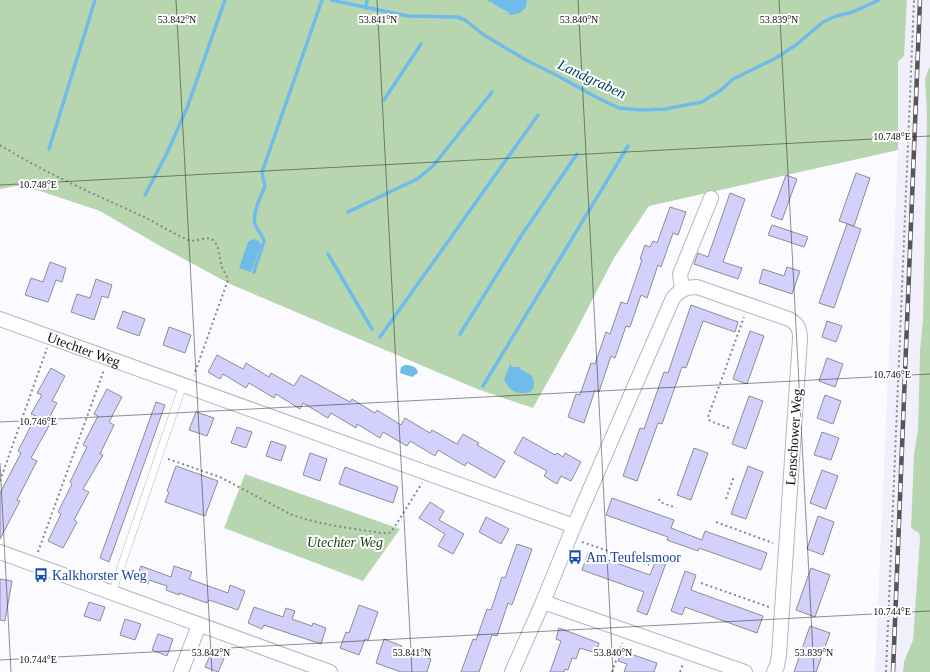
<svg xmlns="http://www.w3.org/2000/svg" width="930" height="672" font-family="'Times New Roman',serif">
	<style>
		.built { fill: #f0effb }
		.green { fill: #b7d6af }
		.water { fill: #6fbbe9 }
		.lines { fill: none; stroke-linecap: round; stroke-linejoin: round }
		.stream { stroke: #6fbbe9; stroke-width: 3.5 }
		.building { fill: #d4d0fc; stroke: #8d8d91 }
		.lane-casing { stroke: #b6b5ba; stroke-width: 8 }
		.street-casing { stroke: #b6b5ba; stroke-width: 16 }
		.path { stroke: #87878a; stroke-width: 2; stroke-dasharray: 2 3; stroke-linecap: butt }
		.lane { stroke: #fff; stroke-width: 7 }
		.street { stroke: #fff; stroke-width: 14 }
		.rail-casing { stroke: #565658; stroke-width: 4.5 }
		.rail { stroke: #fff; stroke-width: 3; stroke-dasharray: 9; stroke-linecap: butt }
		.ticks { fill: none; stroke: #0e0e0f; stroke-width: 1; stroke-opacity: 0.45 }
		.labels { text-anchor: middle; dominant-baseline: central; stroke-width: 4; stroke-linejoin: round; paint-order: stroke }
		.street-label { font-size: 14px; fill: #0e0e0f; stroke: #fff }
		.park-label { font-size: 14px; font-style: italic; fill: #193a10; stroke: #fff }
		.transit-label { font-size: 14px; fill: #164399; stroke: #fff; text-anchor: start }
		.water-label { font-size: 15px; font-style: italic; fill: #014361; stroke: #fff }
		.ticks-label { font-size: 10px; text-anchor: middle; fill: #0e0e0f; stroke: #fff; stroke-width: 4; stroke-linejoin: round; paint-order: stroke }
	</style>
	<rect width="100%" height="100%" fill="#fbfbff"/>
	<path class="built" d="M907,0H930V66L925,79L927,115L923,318L920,351L918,430L914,454L911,527L919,533L920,538L913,640L904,662L903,672H875L898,150V62L904,56Z"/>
	<g class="green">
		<path d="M0,0H487L489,1L491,0L508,12L525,9L526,8L527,0H907L904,56L898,62V150L649,206L614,258L575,333L533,408L477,389L230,284L160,246L100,211L22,185L0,189Z"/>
		<path d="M930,66V672H903L904,662L913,640L920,538L919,533L911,528L914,454L918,430L920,351L923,318L927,115L925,79Z"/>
		<path d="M245,474L400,529L363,581L224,528Z"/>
	</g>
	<g class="water">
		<path d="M487,0H527L526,8L522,11L520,13L510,15L508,12L492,3L491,1L489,2Z"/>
		<path d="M253,239L259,241L261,245L251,272L239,268L248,242Z"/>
		<path d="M510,364L512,367H519C524,374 534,372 534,383C534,387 533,389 530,392C516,395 511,392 504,380Z"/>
		<path d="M405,365C412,365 417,367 418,373L412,377L400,373L401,367Z"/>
	</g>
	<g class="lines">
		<g class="stream">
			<path d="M331,0L408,16L457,17L465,20L484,35L526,60L560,77L594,96L619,108L642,110L665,109L702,102L721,90L733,79L776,58L796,45L823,22L836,16L853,12L879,0"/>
			<path d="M366,8L367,0"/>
			<path d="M384,100L421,44"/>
			<path d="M49,149L95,0"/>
			<path d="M145,195L167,153L187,108L225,0"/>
			<path d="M348,212L417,179L433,166L492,92"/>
			<path d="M328,254L372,329"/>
			<path d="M254,272L264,241C262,234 257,230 255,224C252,213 261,196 265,186C264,181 262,177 262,172L322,0"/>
			<path d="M460,334L521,236L577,154"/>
			<path d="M380,337L538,115"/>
			<path d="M483,386L628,146"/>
		</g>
	</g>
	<g class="building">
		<path d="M856,173L870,178L854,226L839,221Z"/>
		<path d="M786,175L797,179L782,220L771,216Z"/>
		<path d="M730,193L745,199L723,262L742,268L738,279L694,264L698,253L708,257Z"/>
		<path d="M670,207L686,212L678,235L673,233L661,267L658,265L647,298L641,295L630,327L626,326L615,358L611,356L599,392L595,390L584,423L568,417L576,394L580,395L591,363L595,364L606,332L610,334L621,302L627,304L642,260L640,259L645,245L650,247L653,241L657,243Z"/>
		<path d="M847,224L861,229L834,308L819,303Z"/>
		<path d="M772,225L808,237L804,247L768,235Z"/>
		<path d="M50,262L66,268L62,282L56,280L48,302L25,295L31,278L43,282Z"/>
		<path d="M787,267L800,271L792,294L759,283L763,269L784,276Z"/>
		<path d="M96,279L112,285L108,298L102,296L94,320L71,312L77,294L90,298Z"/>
		<path d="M691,305L738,322L735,332L703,321L686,368L682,367L662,424L658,423L637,481L623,476L640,428L644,429L664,372L668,373Z"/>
		<path d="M123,311L145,319L139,336L117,328Z"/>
		<path d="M827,321L842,326L836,342L822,337Z"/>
		<path d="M169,327L191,335L185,353L163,345Z"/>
		<path d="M750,331L764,336L747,384L733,379Z"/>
		<path d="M217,355L243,369L246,363L269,377L271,373L294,386L301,375L350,402L352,399L375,413L377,410L401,425L405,418L430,433L432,430L457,444L463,434L479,443L477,445L505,461L495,478L467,462L465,466L438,450L435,456L410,441L407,446L383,432L380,438L357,424L356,428L331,413L328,418L303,403L300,409L276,394L274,398L249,383L246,388L223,374L220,379L208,372Z"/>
		<path d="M827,358L843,364L835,387L819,381Z"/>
		<path d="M51,368L65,376L52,401L57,403L47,422L50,424L31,458L37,461L17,500L20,501L0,539V493L21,453L18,451L36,416L31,414L42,395L37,393Z"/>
		<path d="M107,389L122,397L109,422L114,425L100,454L103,455L83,489L89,492L74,520L77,522L63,548L48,541L61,514L58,512L72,484L70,482L87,447L83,445L98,416L94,414Z"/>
		<path d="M825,395L841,401L833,424L817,418Z"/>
		<path d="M749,396L763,401L746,449L732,444Z"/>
		<path d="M156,402L165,405L109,562L100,558Z"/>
		<path d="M196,412L214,418L207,436L189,430Z"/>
		<path d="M237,427L252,432L246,448L231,443Z"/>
		<path d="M822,432L839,438L831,460L814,455Z"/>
		<path d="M523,437L555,455L557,453L563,457L565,453L581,462L571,481L561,476L557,484L544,476L547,471L514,453Z"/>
		<path d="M271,441L286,446L281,461L266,456Z"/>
		<path d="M694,448L708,453L691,500L677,495Z"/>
		<path d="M310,453L327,459L320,481L303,475Z"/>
		<path d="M176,466L218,481L205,516L165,502L169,492L167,491Z"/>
		<path d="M748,466L763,472L746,519L731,514Z"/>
		<path d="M345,467L398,487L393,503L339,484Z"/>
		<path d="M822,470L838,476L826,509L810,503Z"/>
		<path d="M612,498L674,520L671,528L702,540L705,531L767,553L761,570L699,548L698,551L667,540L668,537L606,515Z"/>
		<path d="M430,502L444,511L439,520L464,534L453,554L438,546L445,534L419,518Z"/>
		<path d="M818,516L834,522L823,555L807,549Z"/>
		<path d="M486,517L509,529L501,544L479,532Z"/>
		<path d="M517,544L532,549L512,605L508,603L497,636L492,635L479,672H461L473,639L476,640L487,609L491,610L502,577L505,578Z"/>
		<path d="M588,553L650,575L656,560L666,563L647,615L637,611L644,592L582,570Z"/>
		<path d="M141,566L171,577L174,566L192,572L189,579L228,593L230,585L245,591L238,610L209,600L207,603L179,593V595L166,590L167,586L149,580L148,584L136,580Z"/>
		<path d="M811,568L830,575L815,617L796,610Z"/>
		<path d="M685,571L696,575L691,590L763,616L757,633L685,607L682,615L671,611Z"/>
		<path d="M0,579L12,581L5,621L0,620Z"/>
		<path d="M89,602L105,607L100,621L84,616Z"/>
		<path d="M359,605L378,612L368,640L365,639L359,655L340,648L346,632L349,633Z"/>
		<path d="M254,607L283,617L286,608L295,611L292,619L312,626L313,623L326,628L321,644L264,625L262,629L248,623Z"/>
		<path d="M125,619L141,624L135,640L120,635Z"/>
		<path d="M810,626L830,633L816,672H794Z"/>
		<path d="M559,628L599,643L596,653L580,648L576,659L572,658L568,670L565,669L564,672H550L561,641L556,639Z"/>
		<path d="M158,634L173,639L167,656L152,650Z"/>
		<path d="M384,639L402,646L401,648L431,659L427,672H401L376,663Z"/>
		<path d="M213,649L226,654L218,672L205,667Z"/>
		<path d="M622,651L657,663L654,672H624L627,664L618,661Z"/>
	</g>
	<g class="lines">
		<defs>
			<path id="lane" d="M112,593L183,385"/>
			<g id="street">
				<path d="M682,289L680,274L711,198"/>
				<path id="s1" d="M0,319L574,526"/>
				<path d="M0,552L330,672"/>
				<path d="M543,602L745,672"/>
				<path d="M181,672L199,625"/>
				<path d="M512,672L543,602L574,526L673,298C680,290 686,287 697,287L789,319C798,324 800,329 800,339L779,655L777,666L774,672"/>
			</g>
		</defs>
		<use href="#lane" class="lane-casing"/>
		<use href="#street" class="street-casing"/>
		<g class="path">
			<path d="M0,145C45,173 94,194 142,216C157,223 172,233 188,240C197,243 204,236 211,239C220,243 219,259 222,267C223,271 227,275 228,280L194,375"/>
			<path d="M729,428L710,421L708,417L744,317"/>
			<path d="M168,459L220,477L290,514C319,525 351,528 381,533H389L392,531L422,483"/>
			<path d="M0,481L47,348"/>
			<path d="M659,499L660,502L676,508"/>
			<path d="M726,499L733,479L732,477"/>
			<path d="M716,522L773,543"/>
			<path d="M582,542L649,565"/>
			<path d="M38,552L104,370"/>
			<path d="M701,583L769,607"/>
			<path d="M612,672L622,643"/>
			<path d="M680,672L683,664"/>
			<path d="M886,672L914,0"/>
		</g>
		<use href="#lane" class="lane"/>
		<use href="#street" class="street"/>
		<defs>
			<path id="rail" d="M893,672L920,0"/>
		</defs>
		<use href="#rail" class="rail-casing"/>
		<use href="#rail" class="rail"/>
	</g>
	<path class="ticks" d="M176,0L212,672M377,0L412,672M578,0L613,672M779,0L814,672M0,185L930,136M0,422L930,374M0,463L11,672M0,660L930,611"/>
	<defs>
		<symbol id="bus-bare" viewBox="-9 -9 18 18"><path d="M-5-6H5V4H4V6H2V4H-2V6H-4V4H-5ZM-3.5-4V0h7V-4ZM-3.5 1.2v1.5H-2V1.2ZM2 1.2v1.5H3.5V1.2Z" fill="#1a4fb4" stroke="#fff" stroke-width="2.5" paint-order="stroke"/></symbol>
	</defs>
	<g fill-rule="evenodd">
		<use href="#bus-bare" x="565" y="547" width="20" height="20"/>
		<use href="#bus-bare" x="31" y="565" width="20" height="20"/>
	</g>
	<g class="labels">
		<g class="street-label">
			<text stroke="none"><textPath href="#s1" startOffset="89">Utechter Weg</textPath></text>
			<text transform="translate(794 437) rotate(-86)">Lenschower Weg</text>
		</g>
		<g class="park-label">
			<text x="345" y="542">Utechter Weg</text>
		</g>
		<g class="transit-label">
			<text x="586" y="557">Am Teufelsmoor</text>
			<text x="52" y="575">Kalkhorster Weg</text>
		</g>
		<g class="water-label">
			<text transform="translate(592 79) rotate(25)">Landgraben</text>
		</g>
	</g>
	<g class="ticks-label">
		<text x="177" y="23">53.842°N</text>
		<text x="378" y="23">53.841°N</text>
		<text x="579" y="23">53.840°N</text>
		<text x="779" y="23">53.839°N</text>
		<text x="892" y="140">10.748°E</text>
		<text x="38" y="188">10.748°E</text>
		<text x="892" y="378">10.746°E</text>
		<text x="38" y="425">10.746°E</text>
		<text x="892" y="615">10.744°E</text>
		<text x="211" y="656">53.842°N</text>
		<text x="412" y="656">53.841°N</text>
		<text x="613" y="656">53.840°N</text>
		<text x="814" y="656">53.839°N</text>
		<text x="38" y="663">10.744°E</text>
	</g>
</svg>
